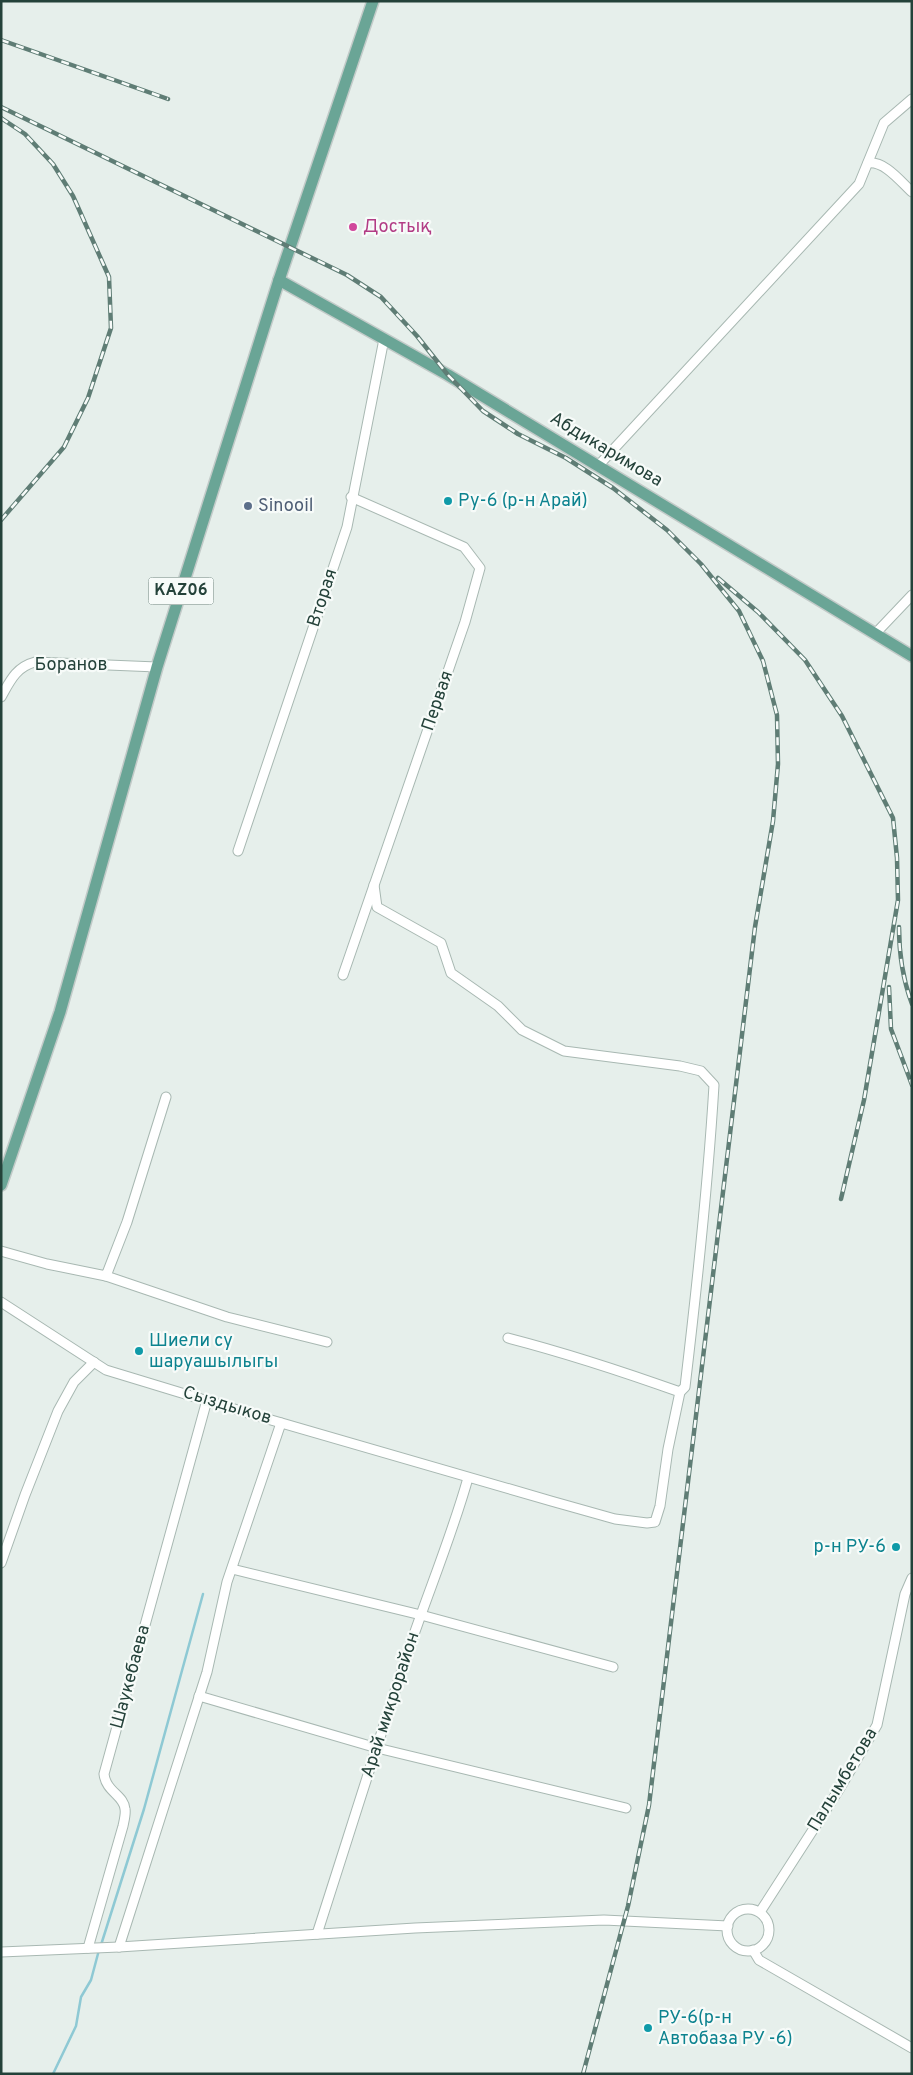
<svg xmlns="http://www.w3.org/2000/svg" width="913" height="2075" font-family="Overpass,sans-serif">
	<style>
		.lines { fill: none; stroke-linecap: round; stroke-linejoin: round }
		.stream { stroke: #8ec9d4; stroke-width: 2.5 }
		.minor-casing { stroke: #a8b8b2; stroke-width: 11 }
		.major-casing { stroke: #c2cac8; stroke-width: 14 }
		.minor { stroke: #fff; stroke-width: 9 }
		.major { stroke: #6aa596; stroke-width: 11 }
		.rail-casing { stroke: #5f7d75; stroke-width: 4.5 }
		.rail { stroke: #f7fbf9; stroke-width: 2.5; stroke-dasharray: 8; stroke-linecap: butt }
		.hotel-dot { fill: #d1479c; stroke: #f7fbf9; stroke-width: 2 }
		.culture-dot { fill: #0f9aa8; stroke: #f7fbf9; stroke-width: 2 }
		.service-dot { fill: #5c6f8a; stroke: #f7fbf9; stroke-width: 2 }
		.labels { text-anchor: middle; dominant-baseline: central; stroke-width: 4.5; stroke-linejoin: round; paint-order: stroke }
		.shield { fill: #f7fbf9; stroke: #637a73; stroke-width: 1 }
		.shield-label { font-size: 16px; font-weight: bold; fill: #24423a }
		.hotel-label { font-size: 18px; fill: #b23c85; stroke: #f7fbf9; text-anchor: start }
		.street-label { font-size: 18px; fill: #24423a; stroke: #f7fbf9 }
		.culture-label { font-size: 18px; fill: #0d838f; stroke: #f7fbf9; text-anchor: start }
		.service-label { font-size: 18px; fill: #4e5e75; stroke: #f7fbf9; text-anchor: start }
	</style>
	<rect width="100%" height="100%" fill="#e6efeb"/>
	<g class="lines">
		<g class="stream">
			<path d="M101,1945L144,1809L203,1594"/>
			<path d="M53,2074L76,2026L81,1997L91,1980L99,1950"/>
		</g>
		<defs>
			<g id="minor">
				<path d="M868,163C885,161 900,181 912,192"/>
				<path d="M598,466L859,184L884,123L912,99"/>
				<path d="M875,634L912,595"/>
				<path d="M1,697C10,681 16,667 35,662L157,667"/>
				<path d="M238,851L347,527L384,339"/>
				<path d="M374,885L377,907L441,943L451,973L498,1006L522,1030L564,1051L680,1066L701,1071L714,1085C708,1186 697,1286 685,1387L680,1392"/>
				<path d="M343,975L465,622L480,568L464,547L351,497"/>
				<path d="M1,1251L47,1264L106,1276L127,1222L166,1097"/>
				<path d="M106,1276L227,1317L327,1342"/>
				<path d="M1,1302L106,1370L254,1415L551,1501L615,1519L647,1523L655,1522L660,1506L668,1449L680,1392C624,1372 566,1353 508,1338"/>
				<path d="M1,1563L25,1495L58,1411L74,1382L94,1362"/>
				<path d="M232,1569L421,1615L613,1667"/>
				<path d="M199,1696L377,1748L626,1808"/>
				<circle cx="748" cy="1930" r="21"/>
				<path d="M760,1912L840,1788L877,1725L905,1594L912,1578"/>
				<path d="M317,1934C348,1838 378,1741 410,1646C429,1590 452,1535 468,1478"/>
				<path d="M119,1947L207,1672L227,1582L281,1423"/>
				<path d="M88,1948L123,1826C124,1821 126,1814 125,1809C124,1795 106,1792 104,1774L207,1400"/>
				<path d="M753,1950L759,1960L912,2048"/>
				<path d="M1,1952L119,1947L415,1928L604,1920L728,1926"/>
			</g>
			<g id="major">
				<path d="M279,280L448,375L912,656"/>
				<path d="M1,1185L60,1012L157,667L279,280L373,1"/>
			</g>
		</defs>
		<use href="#minor" class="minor-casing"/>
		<use href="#major" class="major-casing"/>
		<use href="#minor" class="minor"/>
		<use href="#major" class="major"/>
		<defs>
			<g id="rail">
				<path d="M1,40L168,99"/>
				<path d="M1,107L347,275L381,297L417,336L448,375L483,411L518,434L566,458L613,488L667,530L701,564L739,611L763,661L777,715L778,764L773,821L755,927L649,1805L628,1906L583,2074"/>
				<path d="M1,118L25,134L53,164L73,196L109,277L111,328L88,398L64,447L1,520"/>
				<path d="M718,578L758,612L805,660L842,716L893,818L897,858L898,900L864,1100L841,1199"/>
				<path d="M899,927C899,954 903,980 912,1004"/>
				<path d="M889,987L891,1029L912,1085"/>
			</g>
		</defs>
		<use href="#rail" class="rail-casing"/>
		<use href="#rail" class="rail"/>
	</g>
	<circle class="hotel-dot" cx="353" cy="227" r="5"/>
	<g class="culture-dot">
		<circle cx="448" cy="501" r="5"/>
		<circle cx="139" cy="1351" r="5"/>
		<circle cx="896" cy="1547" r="5"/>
		<circle cx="648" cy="2028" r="5"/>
	</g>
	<circle class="service-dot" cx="248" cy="506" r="5"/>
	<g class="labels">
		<rect class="shield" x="148.5" y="577.5" width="65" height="27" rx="4"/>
		<g class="shield-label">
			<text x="181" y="591">KАZ06</text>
		</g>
		<g class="hotel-label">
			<text x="363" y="227">Достық</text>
		</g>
		<g class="street-label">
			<text transform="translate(606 450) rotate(31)">Абдикаримова</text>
			<text transform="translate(323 598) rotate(-72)">Вторая</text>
			<text x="71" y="665">Боранов</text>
			<text transform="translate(438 701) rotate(-71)">Первая</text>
			<text transform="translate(227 1406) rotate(17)">Сыздыков</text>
			<text transform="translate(131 1677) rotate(-75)">Шаукебаева</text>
			<text transform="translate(391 1705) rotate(-72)">Арай микрорайон</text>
			<text transform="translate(843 1780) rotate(-59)">Палымбетова</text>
		</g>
		<g class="culture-label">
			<text x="458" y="501">Ру-6 (р-н Арай)</text>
			<text x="149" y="1341">Шиели су<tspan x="149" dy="21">шаруашылыгы</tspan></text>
			<text x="886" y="1547" text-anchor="end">р-н РУ-6</text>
			<text x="658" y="2018">РУ-6(р-н<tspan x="658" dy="21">Автобаза РУ -6)</tspan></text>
		</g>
		<g class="service-label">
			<text x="258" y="506">Sinooil</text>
		</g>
	</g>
	<rect width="913" height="2075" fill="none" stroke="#24423a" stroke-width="5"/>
</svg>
